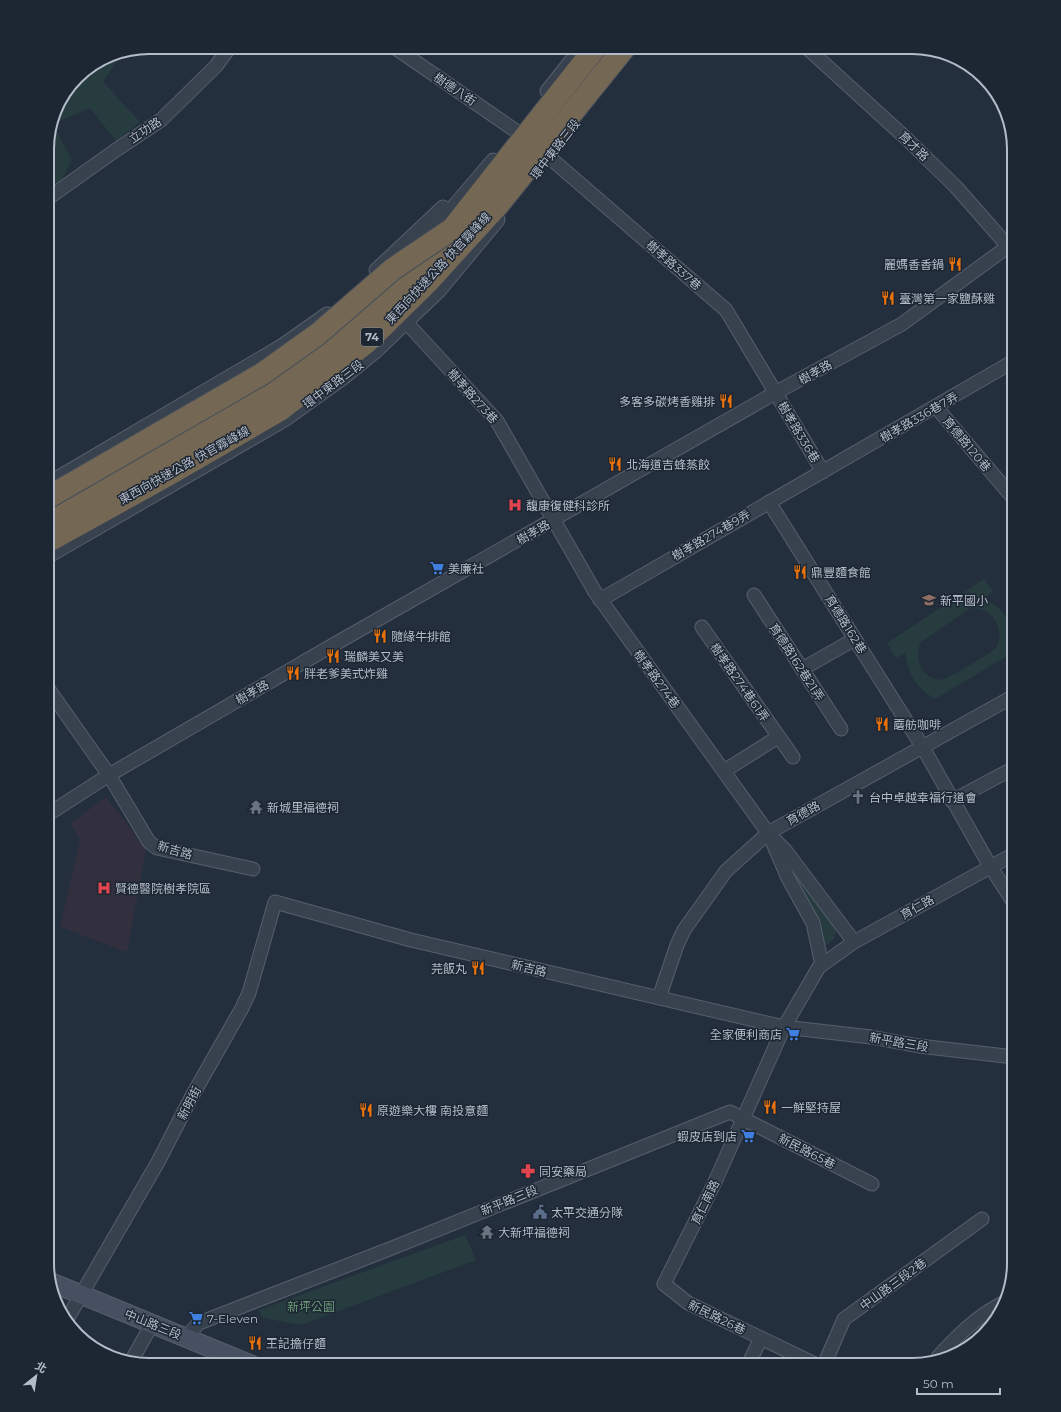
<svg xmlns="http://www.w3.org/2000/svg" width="1061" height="1412" font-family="Montserrat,'Noto Sans TC',sans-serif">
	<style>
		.medical { fill: #32303f }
		.green { fill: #263c3f; fill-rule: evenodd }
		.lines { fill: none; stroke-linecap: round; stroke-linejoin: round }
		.street-casing { stroke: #565f6c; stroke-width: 15 }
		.secondary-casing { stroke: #565f6c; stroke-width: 20 }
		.highway-casing { stroke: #434c59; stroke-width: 24 }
		.street { stroke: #38414e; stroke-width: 13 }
		.secondary { stroke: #465061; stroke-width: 18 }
		.highway { stroke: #746855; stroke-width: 22 }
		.highway-bridge-casing { stroke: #434c59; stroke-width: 24; stroke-linecap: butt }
		.highway-bridge { stroke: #746855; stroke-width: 22 }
		.labels { text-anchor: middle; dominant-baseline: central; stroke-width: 3; stroke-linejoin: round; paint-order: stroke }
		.shield { fill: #1d2633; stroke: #878f9c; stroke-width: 1 }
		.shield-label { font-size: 11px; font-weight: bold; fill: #b4bcc9 }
		.street-label { font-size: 12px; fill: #b4bcc9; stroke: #1d2633 }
		.poi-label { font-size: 12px; fill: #b4bcc9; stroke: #1d2633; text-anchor: start }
		.park-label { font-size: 12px; fill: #6b9a76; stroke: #1d2633 }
		.rim { fill: none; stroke: #b4bcc9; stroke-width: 2 }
	</style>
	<rect width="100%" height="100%" fill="#242f3e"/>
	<path class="medical" d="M106,797L146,849L127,952L60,927L80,840L71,823Z"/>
	<g class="green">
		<path d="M123,52L103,82L140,122L116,141L90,108L53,124L72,160L59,185L47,193C47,177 46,160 47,143C51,102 82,60 123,52Z"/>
		<path d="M984,579L993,591L983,599C1007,608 1018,630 1009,655L935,699C917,689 908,674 905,653L896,658L887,643ZM971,608C982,608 991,612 996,622C1000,629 1001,642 995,649C991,653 950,677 945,679C923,684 913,658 921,642Z"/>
		<path d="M787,864L836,927L835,938L826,945Z"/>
		<path d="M465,1235L476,1260L301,1325L263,1318L259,1310Z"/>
	</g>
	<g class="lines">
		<defs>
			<g id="street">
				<path d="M394,47L516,131"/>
				<path d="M806,47L908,140L956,187L1014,253"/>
				<path d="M547,91L582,47"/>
				<path d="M549,157L726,310L823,472"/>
				<path d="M47,199L116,150L161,120L216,66L230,47"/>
				<path d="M425,240L493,160"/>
				<path d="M376,270L443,207"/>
				<path d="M406,322L497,421L595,592L768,833L785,850L854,942"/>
				<path d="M936,407L1014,499"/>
				<path d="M47,484L283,345L327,314"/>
				<path d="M769,502L922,746L990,866L1014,903"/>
				<path d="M47,557L286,419L342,379L374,353L439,291L498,220"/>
				<path d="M754,595L841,729"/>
				<path d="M600,600L1014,361"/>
				<path d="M702,627L793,757"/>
				<path d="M802,669L855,639"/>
				<path d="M47,687L109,775L149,842L157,848L253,869"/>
				<path d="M724,771L778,737"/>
				<path d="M952,801L1014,768"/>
				<path d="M47,815L109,775L333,645L775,393L902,324L1014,242"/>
				<path d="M772,841L788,878L813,923L822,965"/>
				<path d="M659,998L677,945L684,930L726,871L768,833L1014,696"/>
				<path d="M66,1321L158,1162L192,1096L242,1008L249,993L275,902L411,940L784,1027L871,1037L919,1046L1014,1057"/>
				<path d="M186,1337L199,1323L392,1248L730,1112L872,1184"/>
				<path d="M938,1357C958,1335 977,1316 1003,1303"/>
				<path d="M132,1360L152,1324"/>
				<path d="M748,1365L761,1338"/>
				<path d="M817,1365L688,1303L664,1284L714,1184L784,1027L819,967L854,942L1014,854"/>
				<path d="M824,1365L844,1319L982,1219"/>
			</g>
			<path id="secondary" d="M53,1283L252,1365"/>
			<g id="highway">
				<path d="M47,522L269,393L327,350L379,303L452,229L596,47"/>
				<path d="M47,542L168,475L280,410L367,342L427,283L498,205L625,47"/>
			</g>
		</defs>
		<use href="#street" class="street-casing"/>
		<use href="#secondary" class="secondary-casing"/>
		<use href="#highway" class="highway-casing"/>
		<use href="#street" class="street"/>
		<use href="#secondary" class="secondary"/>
		<use href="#highway" class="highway"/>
		<defs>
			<path id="highway-bridge" d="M47,498L262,374L318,334L393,269L452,229"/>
		</defs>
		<use href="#highway-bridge" class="highway-bridge-casing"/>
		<use href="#highway-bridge" class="highway-bridge"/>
	</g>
	<defs>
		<symbol id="restaurant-bare" viewBox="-9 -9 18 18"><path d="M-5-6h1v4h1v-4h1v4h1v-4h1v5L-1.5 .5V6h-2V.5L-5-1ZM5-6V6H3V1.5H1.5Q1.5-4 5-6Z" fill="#e8710a" stroke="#1d2633" stroke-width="2.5" paint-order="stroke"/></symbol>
		<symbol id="hospital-bare" viewBox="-9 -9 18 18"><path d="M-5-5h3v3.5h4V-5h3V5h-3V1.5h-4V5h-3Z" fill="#e0444e" stroke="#1d2633" stroke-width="2.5" paint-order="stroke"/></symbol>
		<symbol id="supermarket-bare" viewBox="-9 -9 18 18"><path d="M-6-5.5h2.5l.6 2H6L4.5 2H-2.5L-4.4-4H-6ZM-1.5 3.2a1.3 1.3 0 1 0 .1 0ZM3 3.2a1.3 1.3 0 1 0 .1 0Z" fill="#3f7fe0" stroke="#1d2633" stroke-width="2.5" paint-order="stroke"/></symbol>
		<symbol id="school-bare" viewBox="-9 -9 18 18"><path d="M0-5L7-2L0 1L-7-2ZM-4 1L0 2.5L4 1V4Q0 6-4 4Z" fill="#8d6e63" stroke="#1d2633" stroke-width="2.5" paint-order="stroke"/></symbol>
		<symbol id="church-bare" viewBox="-9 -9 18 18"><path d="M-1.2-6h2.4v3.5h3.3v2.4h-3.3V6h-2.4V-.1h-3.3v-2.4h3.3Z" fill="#6b7280" stroke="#1d2633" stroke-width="2.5" paint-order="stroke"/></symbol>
		<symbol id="temple-bare" viewBox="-9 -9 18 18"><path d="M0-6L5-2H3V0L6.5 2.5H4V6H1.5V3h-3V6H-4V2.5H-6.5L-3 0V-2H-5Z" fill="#6b7280" stroke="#1d2633" stroke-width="2.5" paint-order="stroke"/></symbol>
		<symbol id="pharmacy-bare" viewBox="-9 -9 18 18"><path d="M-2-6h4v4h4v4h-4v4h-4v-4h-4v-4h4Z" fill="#e0444e" stroke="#1d2633" stroke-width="2.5" paint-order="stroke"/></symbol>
		<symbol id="civic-bare" viewBox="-9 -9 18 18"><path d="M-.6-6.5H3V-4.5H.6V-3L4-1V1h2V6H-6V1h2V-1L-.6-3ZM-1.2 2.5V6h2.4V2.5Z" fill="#5c6f8a" stroke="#1d2633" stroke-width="2.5" paint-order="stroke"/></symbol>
	</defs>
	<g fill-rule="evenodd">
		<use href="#restaurant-bare" x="945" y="254" width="20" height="20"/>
		<use href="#restaurant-bare" x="878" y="288" width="20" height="20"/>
		<use href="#restaurant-bare" x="716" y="391" width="20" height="20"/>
		<use href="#restaurant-bare" x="605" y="454" width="20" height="20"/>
		<use href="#hospital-bare" x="505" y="495" width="20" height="20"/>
		<use href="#supermarket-bare" x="427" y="558" width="20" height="20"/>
		<use href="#restaurant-bare" x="790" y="562" width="20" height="20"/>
		<use href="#school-bare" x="919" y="590" width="20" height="20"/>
		<use href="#restaurant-bare" x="370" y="626" width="20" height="20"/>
		<use href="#restaurant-bare" x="323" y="646" width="20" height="20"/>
		<use href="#restaurant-bare" x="283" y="663" width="20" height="20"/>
		<use href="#restaurant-bare" x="872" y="714" width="20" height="20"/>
		<use href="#church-bare" x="848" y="787" width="20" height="20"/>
		<use href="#temple-bare" x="246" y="797" width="20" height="20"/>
		<use href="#hospital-bare" x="94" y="878" width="20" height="20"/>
		<use href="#restaurant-bare" x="468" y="958" width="20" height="20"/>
		<use href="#supermarket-bare" x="783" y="1024" width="20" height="20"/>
		<use href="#restaurant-bare" x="760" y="1097" width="20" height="20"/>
		<use href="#restaurant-bare" x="356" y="1100" width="20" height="20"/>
		<use href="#supermarket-bare" x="738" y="1126" width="20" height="20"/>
		<use href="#pharmacy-bare" x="518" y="1161" width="20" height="20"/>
		<use href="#civic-bare" x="530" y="1202" width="20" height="20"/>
		<use href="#temple-bare" x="477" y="1222" width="20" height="20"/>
		<use href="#supermarket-bare" x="186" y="1308" width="20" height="20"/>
		<use href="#restaurant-bare" x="245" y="1333" width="20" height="20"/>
	</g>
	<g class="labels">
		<rect class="shield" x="361" y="328" width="22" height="18" rx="3"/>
		<g class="shield-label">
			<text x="372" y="337">74</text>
		</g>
		<g class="street-label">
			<text transform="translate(455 89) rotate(34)">樹德八街</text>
			<text transform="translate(145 130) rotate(-34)">立功路</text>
			<text transform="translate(914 146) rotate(44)">育才路</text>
			<text transform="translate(555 149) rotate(-52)">環中東路三段</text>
			<text transform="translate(674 265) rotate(41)">樹孝路337巷</text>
			<text transform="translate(438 268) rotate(-47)">東西向快速公路 快官霧峰線</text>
			<text transform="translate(815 372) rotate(-29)">樹孝路</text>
			<text transform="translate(333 384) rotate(-37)">環中東路三段</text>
			<text transform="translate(473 396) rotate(48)">樹孝路273巷</text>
			<text transform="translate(919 417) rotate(-30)">樹孝路336巷7弄</text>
			<text transform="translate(799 432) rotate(59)">樹孝路336巷</text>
			<text transform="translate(967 444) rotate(50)">育德路120巷</text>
			<text transform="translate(184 465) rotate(-29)">東西向快速公路 快官霧峰線</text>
			<text transform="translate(533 532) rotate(-30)">樹孝路</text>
			<text transform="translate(711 535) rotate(-30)">樹孝路274巷9弄</text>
			<text transform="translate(846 624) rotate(58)">育德路162巷</text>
			<text transform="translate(797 662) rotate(57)">育德路162巷21弄</text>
			<text transform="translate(657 679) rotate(54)">樹孝路274巷</text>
			<text transform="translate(740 682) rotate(55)">樹孝路274巷61弄</text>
			<text transform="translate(252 692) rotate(-30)">樹孝路</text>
			<text transform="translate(803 813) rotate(-29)">育德路</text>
			<text transform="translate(175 850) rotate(16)">新吉路</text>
			<text transform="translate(917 907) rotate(-29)">育仁路</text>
			<text transform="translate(529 968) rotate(13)">新吉路</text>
			<text transform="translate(899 1042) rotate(10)">新平路三段</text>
			<text transform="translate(189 1103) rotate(-62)">新明街</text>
			<text transform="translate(807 1151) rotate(27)">新民路65巷</text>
			<text transform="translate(509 1200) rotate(-22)">新平路三段</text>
			<text transform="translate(705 1202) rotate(-64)">育仁南路</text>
			<text transform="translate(893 1284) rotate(-36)">中山路三段2巷</text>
			<text transform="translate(717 1317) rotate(26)">新民路26巷</text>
			<text transform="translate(153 1324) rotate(22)">中山路三段</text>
		</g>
		<g class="poi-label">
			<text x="944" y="264" text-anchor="end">麗媽香香鍋</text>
			<text x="899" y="298">臺灣第一家鹽酥雞</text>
			<text x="715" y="401" text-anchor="end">多客多碳烤香雞排</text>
			<text x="626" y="464">北海道吉蜂蒸餃</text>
			<text x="526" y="505">馥康復健科診所</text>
			<text x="448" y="568">美廉社</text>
			<text x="811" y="572">鼎豐麵食館</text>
			<text x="940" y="600">新平國小</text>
			<text x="391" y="636">隨緣牛排館</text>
			<text x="344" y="656">瑞麟美又美</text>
			<text x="304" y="673">胖老爹美式炸雞</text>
			<text x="893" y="724">蘑舫咖啡</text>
			<text x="869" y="797">台中卓越幸福行道會</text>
			<text x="267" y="807">新城里福德祠</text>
			<text x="115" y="888">賢德醫院樹孝院區</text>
			<text x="467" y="968" text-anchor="end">芫飯丸</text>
			<text x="782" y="1034" text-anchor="end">全家便利商店</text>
			<text x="781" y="1107">一鮮堅持屋</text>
			<text x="377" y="1110">原遊樂大樓 南投意麵</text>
			<text x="737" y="1136" text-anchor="end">蝦皮店到店</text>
			<text x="539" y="1171">同安藥局</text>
			<text x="551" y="1212">太平交通分隊</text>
			<text x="498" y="1232">大新坪福德祠</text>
			<text x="207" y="1318">7-Eleven</text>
			<text x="266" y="1343">王記擔仔麵</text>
		</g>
		<g class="park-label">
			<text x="311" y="1306">新坪公園</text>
		</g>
	</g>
	<path d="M0 0H1061V1412H0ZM149 54H912A95 95 0 0 1 1007 149V1263A95 95 0 0 1 912 1358H149A95 95 0 0 1 54 1263V149A95 95 0 0 1 149 54Z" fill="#1d2633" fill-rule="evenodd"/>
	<path class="rim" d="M149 54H912A95 95 0 0 1 1007 149V1263A95 95 0 0 1 912 1358H149A95 95 0 0 1 54 1263V149A95 95 0 0 1 149 54Z"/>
	<g transform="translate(36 1376) rotate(30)" stroke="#1d2633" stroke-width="3" paint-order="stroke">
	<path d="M0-3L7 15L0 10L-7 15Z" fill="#b4bcc9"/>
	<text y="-6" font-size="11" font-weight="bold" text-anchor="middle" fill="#b4bcc9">北</text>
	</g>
	<path d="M917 1388v6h83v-6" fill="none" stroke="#b4bcc9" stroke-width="2"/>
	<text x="923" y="1388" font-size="12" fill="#b4bcc9" stroke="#1d2633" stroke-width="3" paint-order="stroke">50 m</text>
</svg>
